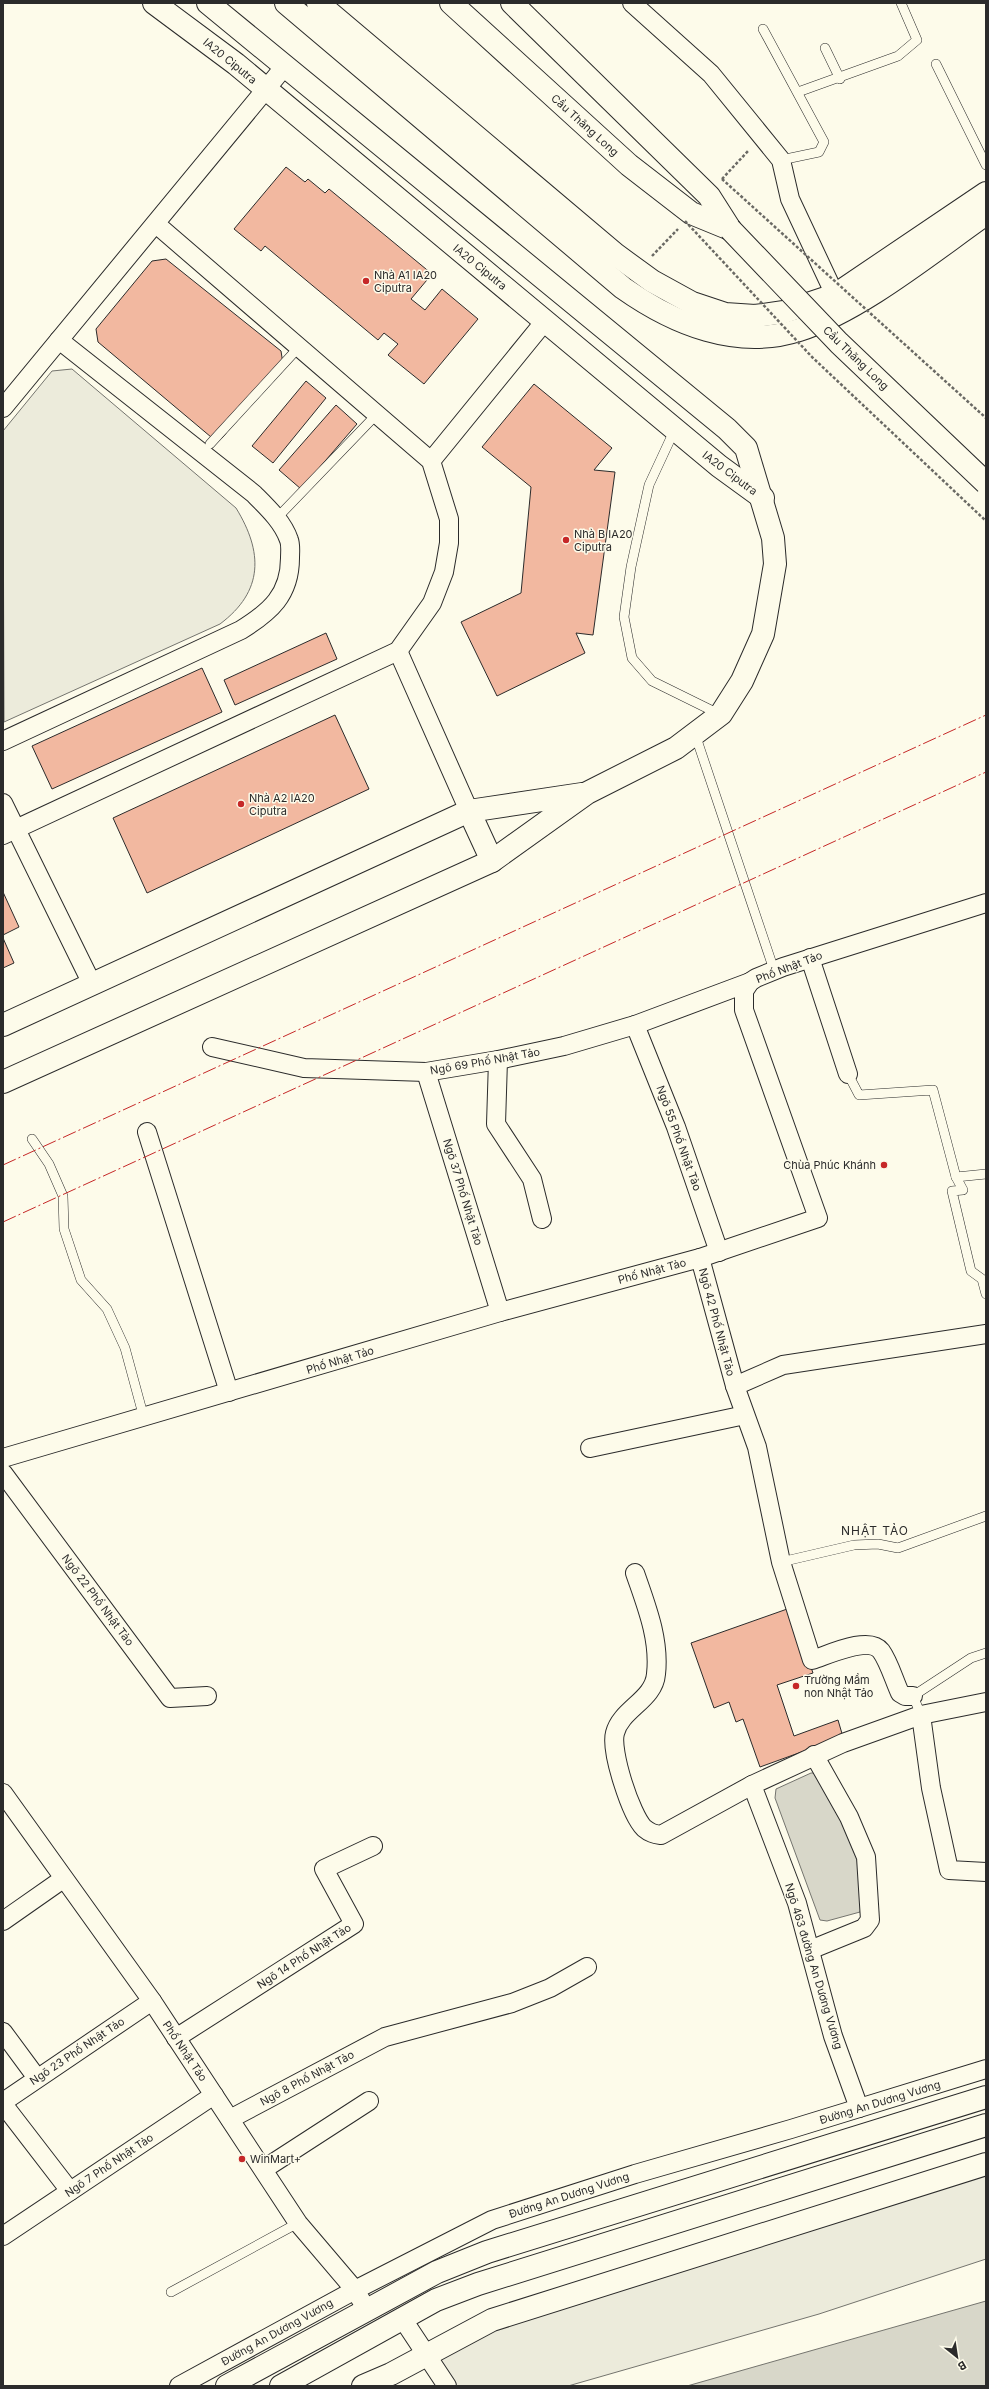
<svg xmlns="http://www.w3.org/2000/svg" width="989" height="2389" font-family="Inter,sans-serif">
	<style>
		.green { fill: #ecebdb; stroke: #74746e }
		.water { fill: #d8d7c9; stroke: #74746e }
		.building { fill: #f2b8a0; stroke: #2b2b2b }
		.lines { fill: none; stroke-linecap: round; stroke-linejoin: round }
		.lane-casing { stroke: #2b2b2b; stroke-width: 10 }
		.street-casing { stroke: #2b2b2b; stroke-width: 20 }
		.secondary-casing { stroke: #2b2b2b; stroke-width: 24 }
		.primary-casing { stroke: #2b2b2b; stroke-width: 24 }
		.highway-casing { stroke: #2b2b2b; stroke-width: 24 }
		.path { stroke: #6a6964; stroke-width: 2.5; stroke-dasharray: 3 2; stroke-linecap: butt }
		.lane { stroke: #fdfbea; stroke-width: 9 }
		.street { stroke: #fdfbea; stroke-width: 18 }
		.secondary { stroke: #fdfbea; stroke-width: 22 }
		.primary { stroke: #fdfbea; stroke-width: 22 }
		.highway { stroke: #fdfbea; stroke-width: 22 }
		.highway-bridge-casing { stroke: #2b2b2b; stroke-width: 24; stroke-linecap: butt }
		.path-bridge { stroke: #6a6964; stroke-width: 2.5; stroke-dasharray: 3 2; stroke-linecap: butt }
		.highway-bridge { stroke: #fdfbea; stroke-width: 22 }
		.power { stroke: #c62828; stroke-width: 1; stroke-dasharray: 14 3 2 3; stroke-linecap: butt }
		.poi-dot { fill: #c62828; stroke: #fdfbea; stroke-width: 1.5 }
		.labels { text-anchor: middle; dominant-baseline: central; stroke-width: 3; stroke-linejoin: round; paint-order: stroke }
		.street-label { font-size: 11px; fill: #2b2b2b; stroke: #fdfbea }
		.poi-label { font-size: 11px; fill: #2b2b2b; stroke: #fdfbea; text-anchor: start }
		.neighbourhood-label { font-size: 12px; letter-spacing: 1px; fill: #2b2b2b; stroke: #fdfbea }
	</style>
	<rect width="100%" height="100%" fill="#fdfbea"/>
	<g class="green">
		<path d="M72,369L236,508C263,552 264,591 220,624L4,722L3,431L52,371Z"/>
		<path d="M986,2164V2259L819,2314L568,2386H446L427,2355L492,2320Z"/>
	</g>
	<g class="water">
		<path d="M811,1773H819L857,1854L862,1905L860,1912L827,1921L820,1920L775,1798L776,1789Z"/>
		<path d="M986,2301V2386H687Z"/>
	</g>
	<g class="building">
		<path d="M286,167L305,182L308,179L325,193L329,189L432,274L411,299L425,310L442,289L478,319L424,384L388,355L398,344L384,333L378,340L265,246L261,251L234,229Z"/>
		<path d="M166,259L281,351L283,364L222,438L211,437L98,342L96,329L152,261Z"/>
		<path d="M306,381L326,398L273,463L252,446Z"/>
		<path d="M534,384L612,448L594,470L615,472L593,635L576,633L585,653L497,696L461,622L521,593L531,487L482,447Z"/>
		<path d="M336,405L357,424L301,489L279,470Z"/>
		<path d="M326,633L337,659L235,705L224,680Z"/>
		<path d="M202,668L222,712L52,789L32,746Z"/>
		<path d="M335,715L369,789L147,893L113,818Z"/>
		<path d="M3,892L19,927L3,935Z"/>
		<path d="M3,938L14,963L3,968Z"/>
		<path d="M790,1608L813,1673L777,1685L794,1736L838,1720L843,1737L760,1767L743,1719L736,1722L729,1702L714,1708L691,1643Z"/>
	</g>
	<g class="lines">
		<defs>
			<g id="lane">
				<path d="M763,29L824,142L819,152L781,160"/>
				<path d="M825,48L840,79"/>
				<path d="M936,64L986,165"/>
				<path d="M798,92L898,56L917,40L901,3"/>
				<path d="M675,429L649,485L631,567L624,617L632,658L652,681L719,714"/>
				<path d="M210,444L299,347"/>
				<path d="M276,519L377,414"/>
				<path d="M695,734L774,970"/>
				<path d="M848,1074L859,1095L933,1090L956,1177L963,1190L952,1191L971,1271L982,1279L986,1294"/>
				<path d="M32,1139L49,1164L63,1196L64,1229L81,1280L107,1309L125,1348L144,1418"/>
				<path d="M956,1177L986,1174"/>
				<path d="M781,1562L854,1545L878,1544L898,1548L986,1516"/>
				<path d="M921,1715L913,1696L971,1658L986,1653"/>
				<path d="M171,2292L298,2223"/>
			</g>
			<g id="street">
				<path d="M632,3L711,74L781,160L790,199L835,295"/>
				<path d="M3,408L285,66"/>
				<path d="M431,461L545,321"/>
				<path d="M398,651L469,811"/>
				<path d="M3,741L241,630C270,612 290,595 290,558C290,553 291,545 289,540C283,522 267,507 254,494L59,340"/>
				<path d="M3,803L92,984"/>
				<path d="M3,835L398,651L432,603L444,572L449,543V519L431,461L156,224"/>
				<path d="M810,958L848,1074"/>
				<path d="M635,1025L676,1127L719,1252"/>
				<path d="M212,1047L304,1068L426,1072L498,1060L564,1046L635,1025L750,982"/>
				<path d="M498,1060L496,1124L532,1179L542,1219"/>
				<path d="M426,1072L500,1312"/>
				<path d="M147,1132L229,1392"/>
				<path d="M700,1258L735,1386L757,1447L781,1562L812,1660C828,1655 869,1635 881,1651C889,1662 894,1680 900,1693L905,1696H913"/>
				<path d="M735,1386L783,1365L986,1334"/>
				<path d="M590,1448L745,1415"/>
				<path d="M3,1458L500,1312L700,1258L818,1218L744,1010V991L750,982L756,978L783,967L986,903"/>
				<path d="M3,1473L170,1698L207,1696"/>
				<path d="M635,1573C646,1605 660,1639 656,1674C654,1700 621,1709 615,1733C610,1751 631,1815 644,1828C650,1833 654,1834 661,1835L752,1785"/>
				<path d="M921,1715L931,1788L949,1870L986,1872"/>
				<path d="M3,1793L152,2001L298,2223L355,2290L361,2300"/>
				<path d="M3,1921L63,1879"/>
				<path d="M810,1950L864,1928L870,1920L866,1857L849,1817L814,1755"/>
				<path d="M3,2032L37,2078"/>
				<path d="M176,2038L354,1924L324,1869L373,1846"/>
				<path d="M3,2102L152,2001"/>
				<path d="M3,2104L70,2191"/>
				<path d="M859,2108L833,2036L797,1903L752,1785L843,1743L921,1715L986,1702"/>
				<path d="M230,2119L385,2037L512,2003L550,1988L587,1967"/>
				<path d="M264,2169L369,2101"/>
				<path d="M3,2236L214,2095"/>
				<path d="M402,2318L447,2386"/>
				<path d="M179,2386L355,2290L492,2220L635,2174L791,2129L986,2069"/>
			</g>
			<g id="secondary">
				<path d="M154,3L236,64L719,466L763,498"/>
				<path d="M469,811L492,861"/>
				<path d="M3,1025L469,811L582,794"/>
				<path d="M3,1082L492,861L587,793L676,748L721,714L742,681L763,634L775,564L773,538L746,448L727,429L208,3"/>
				<path d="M363,2386L391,2374L492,2320L986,2164"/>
			</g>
			<g id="primary">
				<path d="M286,3L623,288C674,324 737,350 799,330C860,311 933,251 986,214"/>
				<path d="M227,2386L437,2272L487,2252L986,2097"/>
				<path d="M281,2386L436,2300L478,2284L986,2125"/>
			</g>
			<g id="highway">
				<path d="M318,3L615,254L652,281L692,303L725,314L755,316L784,312L835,295L986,193"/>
				<path d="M451,3L629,165L691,213L730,229"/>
				<path d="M512,3L709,196L730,229"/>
			</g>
		</defs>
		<use href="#lane" class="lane-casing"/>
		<use href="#street" class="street-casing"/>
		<use href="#secondary" class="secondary-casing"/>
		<use href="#primary" class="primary-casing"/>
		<use href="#highway" class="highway-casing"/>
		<g class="path">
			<path d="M722,179L749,150"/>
			<path d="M652,256L678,229"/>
		</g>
		<use href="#lane" class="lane"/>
		<use href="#street" class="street"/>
		<use href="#secondary" class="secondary"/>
		<use href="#primary" class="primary"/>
		<use href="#highway" class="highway"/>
		<defs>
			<path id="highway-bridge" d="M730,229L839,343L986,483"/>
		</defs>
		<use href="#highway-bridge" class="highway-bridge-casing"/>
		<g class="path-bridge">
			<path d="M722,179L986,418"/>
			<path d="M685,221L812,357L986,521"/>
		</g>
		<use href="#highway-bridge" class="highway-bridge"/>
		<g class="power">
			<path d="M3,1165L986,715"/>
			<path d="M3,1222L986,772"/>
		</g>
	</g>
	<g class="poi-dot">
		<circle cx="366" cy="281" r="4"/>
		<circle cx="566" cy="540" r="4"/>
		<circle cx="241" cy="804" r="4"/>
		<circle cx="884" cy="1165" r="4"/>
		<circle cx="796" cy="1686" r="4"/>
		<circle cx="242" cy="2159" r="4"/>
	</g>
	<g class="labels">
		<g class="street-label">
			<text transform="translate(230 61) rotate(39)">IA20 Ciputra</text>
			<text transform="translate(585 125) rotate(42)">Cầu Thăng Long</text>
			<text transform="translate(480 267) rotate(39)">IA20 Ciputra</text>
			<text transform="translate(856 358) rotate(44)">Cầu Thăng Long</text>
			<text transform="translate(730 473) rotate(37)">IA20 Ciputra</text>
			<text transform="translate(789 967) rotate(-21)">Phố Nhật Tảo</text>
			<text transform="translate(485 1061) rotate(-10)">Ngõ 69 Phố Nhật Tảo</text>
			<text transform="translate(679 1138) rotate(70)">Ngõ 55 Phố Nhật Tảo</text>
			<text transform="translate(463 1192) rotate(73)">Ngõ 37 Phố Nhật Tảo</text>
			<text transform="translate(652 1271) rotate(-15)">Phố Nhật Tảo</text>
			<text transform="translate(717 1322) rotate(75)">Ngõ 42 Phố Nhật Tảo</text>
			<text transform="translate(340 1360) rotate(-17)">Phố Nhật Tảo</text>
			<text transform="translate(98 1600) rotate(53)">Ngõ 22 Phố Nhật Tảo</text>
			<text transform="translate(304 1956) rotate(-33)">Ngõ 14 Phố Nhật Tảo</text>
			<text transform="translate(814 1966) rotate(73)">Ngõ 463 đường An Dương Vương</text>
			<text transform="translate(77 2051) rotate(-34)">Ngõ 23 Phố Nhật Tảo</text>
			<text transform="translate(185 2051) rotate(56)">Phố Nhật Tảo</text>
			<text transform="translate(307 2078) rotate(-28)">Ngõ 8 Phố Nhật Tảo</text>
			<text transform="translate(880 2102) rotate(-17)">Đường An Dương Vương</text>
			<text transform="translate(109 2165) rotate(-34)">Ngõ 7 Phố Nhật Tảo</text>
			<text transform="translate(569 2195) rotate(-18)">Đường An Dương Vương</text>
			<text transform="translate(277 2332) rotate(-29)">Đường An Dương Vương</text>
		</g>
		<g class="poi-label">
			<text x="374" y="275">Nhà A1 IA20<tspan x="374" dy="13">Ciputra</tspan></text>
			<text x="574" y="534">Nhà B IA20<tspan x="574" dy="13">Ciputra</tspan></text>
			<text x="249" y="798">Nhà A2 IA20<tspan x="249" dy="13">Ciputra</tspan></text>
			<text x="876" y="1165" text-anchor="end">Chùa Phúc Khánh</text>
			<text x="804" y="1680">Trường Mầm<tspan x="804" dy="13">non Nhật Tảo</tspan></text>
			<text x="250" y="2159">WinMart+</text>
		</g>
		<g class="neighbourhood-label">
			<text x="875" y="1530">NHẬT TẢO</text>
		</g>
	</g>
	<rect width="989" height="2389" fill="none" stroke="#2b2b2b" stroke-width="8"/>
	<g transform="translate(957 2357) rotate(150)" stroke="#fdfbea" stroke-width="3" paint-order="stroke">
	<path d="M0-3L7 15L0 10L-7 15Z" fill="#2b2b2b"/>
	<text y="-6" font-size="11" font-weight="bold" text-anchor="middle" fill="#2b2b2b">B</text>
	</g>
</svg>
